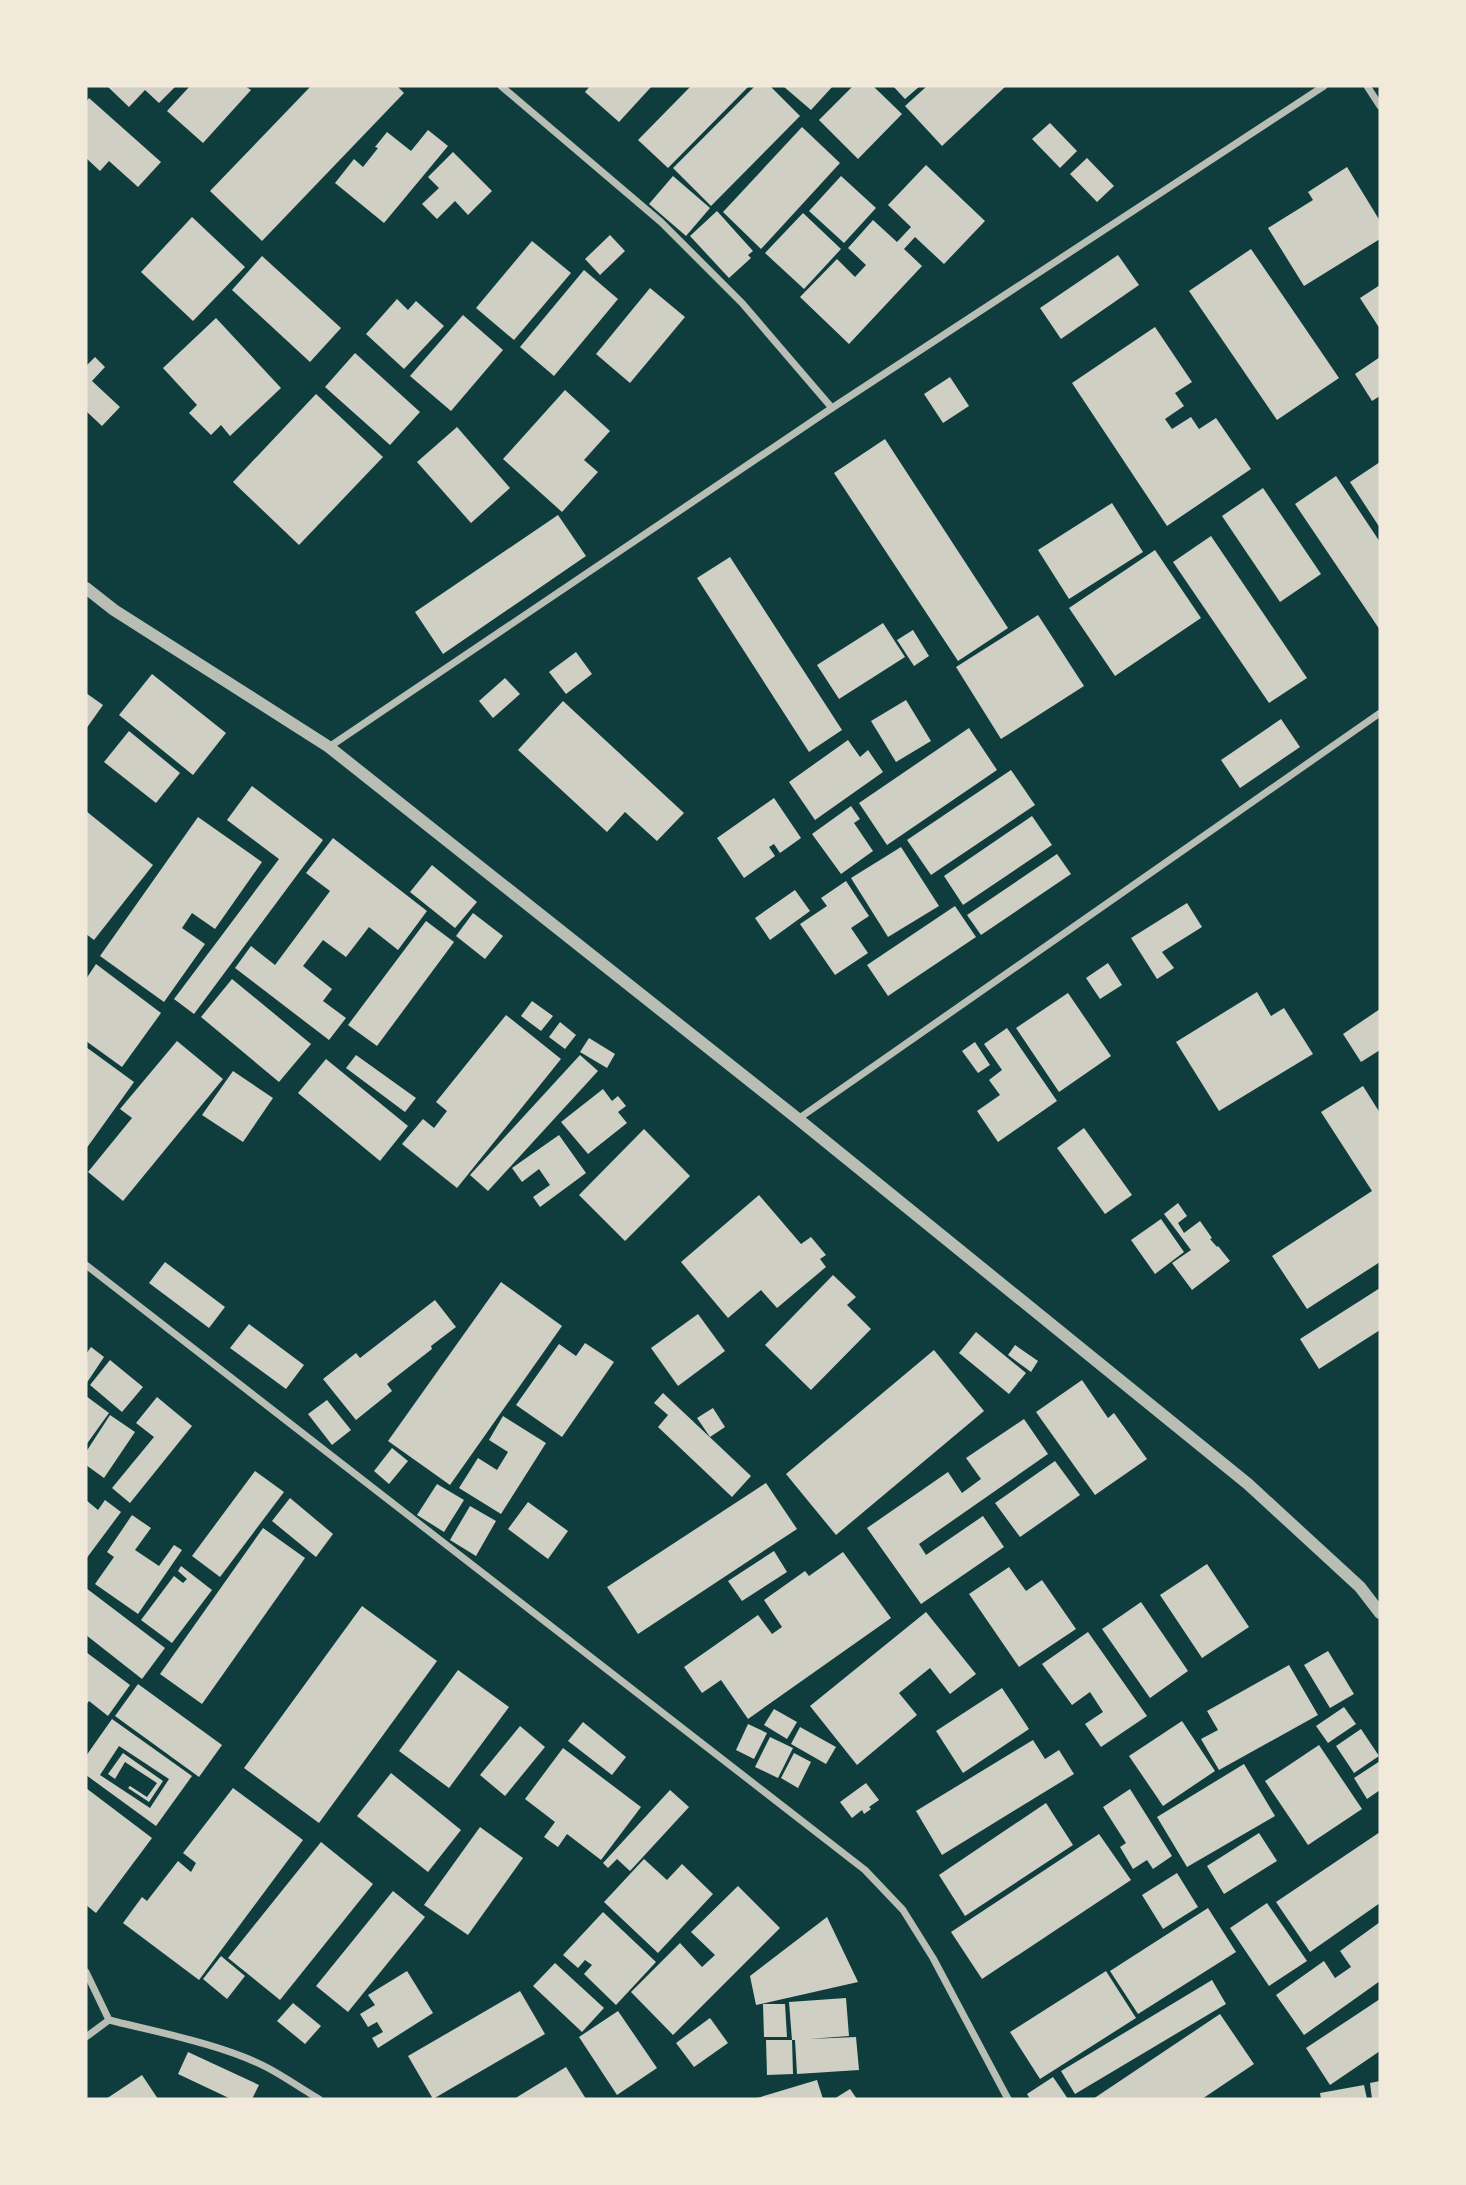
<svg xmlns="http://www.w3.org/2000/svg" width="1466" height="2185" font-family="'Titillium Web',sans-serif">
	<style>
		.building { fill: #cfcfc3; fill-rule: evenodd }
		.lines { fill: none; stroke-linecap: round; stroke-linejoin: round }
		.minor { stroke: #b8beb3; stroke-width: 7 }
		.tertiary { stroke: #b8beb3; stroke-width: 12 }
	</style>
	<rect width="100%" height="100%" fill="#0f3d3e"/>
	<g class="building">
		<path d="M107,86H176L159,103L145,90L129,107Z"/>
		<path d="M190,86H245L251,90L203,143L167,111Z"/>
		<path d="M311,86H397L404,93L262,241L210,191Z"/>
		<path d="M590,86H652L619,122L585,92Z"/>
		<path d="M691,86H749L668,168L638,140Z"/>
		<path d="M755,86H770L800,116L711,206L673,168Z"/>
		<path d="M783,86H833L811,110Z"/>
		<path d="M853,86H873L902,114L858,159L819,120Z"/>
		<path d="M893,86H920L905,99Z"/>
		<path d="M927,86H1006L942,146L905,106Z"/>
		<path d="M89,98L161,162L138,187L109,161L100,171L86,158V102Z"/>
		<path d="M1050,123L1077,151L1060,168L1032,139Z"/>
		<path d="M802,127L840,163L761,249L723,212Z"/>
		<path d="M428,130L448,146L384,223L335,183L354,159L363,167L378,148L375,147L387,132L411,151Z"/>
		<path d="M453,152L492,191L468,215L455,201L437,219L422,204L439,188L428,177Z"/>
		<path d="M1087,158L1114,186L1097,202L1070,174Z"/>
		<path d="M926,165L985,221L944,264L915,237L904,249L922,266L849,344L800,297L837,259L855,277L866,265L848,248L873,220L897,242L911,227L888,205Z"/>
		<path d="M1347,167L1380,221V239L1304,286L1268,228L1313,200L1308,192Z"/>
		<path d="M673,176L710,208L686,236L649,204Z"/>
		<path d="M841,176L876,208L844,243L809,211Z"/>
		<path d="M717,211L753,251L748,255L751,258L729,278L690,236Z"/>
		<path d="M803,213L841,249L804,289L765,253Z"/>
		<path d="M192,217L245,267L193,321L141,272Z"/>
		<path d="M610,235L625,251L600,275L585,259Z"/>
		<path d="M532,241L571,273L514,340L476,308Z"/>
		<path d="M1251,249L1339,378L1277,420L1189,291Z"/>
		<path d="M1118,255L1139,285L1061,339L1040,308Z"/>
		<path d="M262,256L341,328L310,362L232,290Z"/>
		<path d="M584,270L618,299L554,376L520,347Z"/>
		<path d="M1380,285V329L1360,298Z"/>
		<path d="M650,288L685,317L630,383L596,354Z"/>
		<path d="M397,299L408,310L416,301L444,326L404,369L366,334Z"/>
		<path d="M463,315L503,350L451,411L410,376Z"/>
		<path d="M216,318L281,388L230,436L221,425L211,435L189,413L197,405L163,368Z"/>
		<path d="M1155,327L1192,382L1175,393L1184,406L1165,419L1172,429L1191,417L1199,429L1216,418L1251,469L1167,526L1072,383Z"/>
		<path d="M355,353L420,412L390,445L325,387Z"/>
		<path d="M95,357L105,367L92,381L120,407L102,426L86,411V366Z"/>
		<path d="M1380,357V396L1372,401L1355,374Z"/>
		<path d="M950,377L969,406L943,423L924,394Z"/>
		<path d="M565,390L610,431L584,460L598,472L562,512L503,459Z"/>
		<path d="M316,394L383,457L299,545L233,482Z"/>
		<path d="M457,427L510,488L471,523L417,462Z"/>
		<path d="M885,439L1008,628L958,661L834,473Z"/>
		<path d="M1380,462V528L1350,482Z"/>
		<path d="M1336,476L1380,542V630L1295,504Z"/>
		<path d="M1263,488L1321,574L1280,602L1222,516Z"/>
		<path d="M1112,503L1143,552L1069,599L1038,550Z"/>
		<path d="M558,515L586,556L443,654L415,612Z"/>
		<path d="M1211,536L1307,678L1269,703L1173,562Z"/>
		<path d="M1155,550L1201,618L1115,676L1069,608Z"/>
		<path d="M730,557L842,730L809,752L697,578Z"/>
		<path d="M1038,615L1084,686L1001,739L956,667Z"/>
		<path d="M883,623L905,657L839,699L817,665Z"/>
		<path d="M913,630L929,656L914,666L897,640Z"/>
		<path d="M576,652L592,674L566,694L549,672Z"/>
		<path d="M152,674L226,733L193,775L119,715Z"/>
		<path d="M505,678L520,694L493,718L479,701Z"/>
		<path d="M86,693L103,705L86,729Z"/>
		<path d="M906,700L931,741L896,762L871,721Z"/>
		<path d="M563,701L684,813L657,841L625,812L607,832L518,750Z"/>
		<path d="M1281,719L1300,747L1240,788L1221,760Z"/>
		<path d="M969,728L997,770L887,845L859,803Z"/>
		<path d="M129,731L180,773L156,803L104,762Z"/>
		<path d="M848,740L860,757L868,750L883,772L815,820L789,782Z"/>
		<path d="M1011,770L1035,805L931,875L907,840Z"/>
		<path d="M252,786L323,840L194,1014L174,999L279,859L227,820Z"/>
		<path d="M774,798L801,838L780,853L774,844L769,847L775,856L744,878L717,838Z"/>
		<path d="M851,806L860,819L854,823L873,851L841,874L812,834Z"/>
		<path d="M86,811L153,865L94,940L86,934Z"/>
		<path d="M1032,816L1052,845L963,905L944,876Z"/>
		<path d="M198,817L262,862L215,929L192,913L182,928L205,944L164,1002L100,956Z"/>
		<path d="M333,838L427,911L398,950L369,927L346,957L323,940L303,966L332,989L323,1001L346,1018L329,1040L235,968L251,946L275,965L330,891L306,873Z"/>
		<path d="M901,847L939,906L888,937L851,878Z"/>
		<path d="M1057,854L1071,874L981,935L967,915Z"/>
		<path d="M432,865L477,902L455,928L410,892Z"/>
		<path d="M846,881L869,916L851,928L868,953L835,975L800,924L827,906L821,898Z"/>
		<path d="M795,890L810,911L770,940L755,918Z"/>
		<path d="M1187,903L1202,927L1162,952L1174,968L1157,979L1131,938Z"/>
		<path d="M955,906L976,937L888,996L867,965Z"/>
		<path d="M473,913L503,936L485,959L456,936Z"/>
		<path d="M426,921L454,942L377,1046L348,1025Z"/>
		<path d="M1108,963L1122,985L1100,999L1086,978Z"/>
		<path d="M96,964L161,1013L122,1067L86,1041V979Z"/>
		<path d="M232,979L311,1044L279,1082L201,1017Z"/>
		<path d="M1257,992L1271,1016L1284,1008L1313,1054L1219,1111L1176,1042Z"/>
		<path d="M1068,993L1111,1056L1059,1092L1016,1028Z"/>
		<path d="M532,1001L553,1016L541,1031L521,1016Z"/>
		<path d="M1380,1009V1050L1361,1062L1343,1034Z"/>
		<path d="M506,1015L561,1059L457,1188L402,1144L423,1119L434,1128L447,1111L436,1102Z"/>
		<path d="M560,1022L576,1035L565,1049L549,1037Z"/>
		<path d="M1007,1028L1057,1101L998,1142L977,1111L1000,1095L989,1080L1002,1070L984,1044Z"/>
		<path d="M589,1038L615,1054L607,1068L580,1052Z"/>
		<path d="M177,1041L223,1079L123,1201L88,1172L132,1118L120,1109Z"/>
		<path d="M975,1042L990,1065L978,1073L962,1051Z"/>
		<path d="M86,1047L134,1082L86,1149Z"/>
		<path d="M356,1055L416,1098L405,1112L346,1068Z"/>
		<path d="M580,1055L598,1071L488,1191L470,1175Z"/>
		<path d="M326,1059L408,1126L380,1161L298,1093Z"/>
		<path d="M233,1071L273,1098L243,1142L202,1115Z"/>
		<path d="M1363,1086L1380,1113V1262L1307,1309L1272,1256L1372,1191L1321,1112Z"/>
		<path d="M603,1089L612,1101L618,1096L626,1106L618,1112L627,1123L588,1154L561,1122Z"/>
		<path d="M1084,1128L1132,1195L1105,1214L1057,1148Z"/>
		<path d="M644,1129L690,1176L625,1241L579,1195Z"/>
		<path d="M559,1135L586,1173L540,1207L533,1197L550,1185L539,1169L522,1182L512,1168Z"/>
		<path d="M759,1195L801,1244L811,1237L826,1255L820,1259L826,1267L777,1308L761,1290L728,1318L681,1262Z"/>
		<path d="M1178,1203L1187,1216L1178,1223L1184,1233L1200,1221L1212,1238L1210,1239L1217,1247L1218,1246L1230,1261L1192,1290L1172,1263L1191,1250L1164,1214Z"/>
		<path d="M1161,1219L1184,1252L1155,1274L1131,1240Z"/>
		<path d="M165,1262L225,1307L209,1328L149,1283Z"/>
		<path d="M833,1275L856,1297L847,1305L871,1329L811,1390L765,1345Z"/>
		<path d="M501,1282L562,1326L450,1485L388,1441Z"/>
		<path d="M1380,1288V1330L1319,1369L1300,1339Z"/>
		<path d="M435,1300L456,1327L431,1346L432,1349L387,1384L392,1391L356,1420L323,1379L356,1353L360,1358Z"/>
		<path d="M698,1314L725,1351L678,1386L651,1348Z"/>
		<path d="M249,1324L304,1365L286,1389L230,1348Z"/>
		<path d="M976,1332L1026,1373L1009,1394L959,1353Z"/>
		<path d="M585,1343L614,1362L562,1437L516,1405L559,1344L576,1356Z"/>
		<path d="M1015,1345L1038,1361L1031,1372L1008,1355Z"/>
		<path d="M91,1347L104,1357L86,1384V1354Z"/>
		<path d="M934,1350L984,1411L836,1535L786,1474Z"/>
		<path d="M110,1360L143,1387L122,1412L90,1385Z"/>
		<path d="M1082,1380L1108,1418L1114,1413L1147,1459L1095,1495L1036,1412Z"/>
		<path d="M663,1393L751,1476L732,1497L658,1427L668,1415L654,1403Z"/>
		<path d="M86,1396L109,1413L86,1445Z"/>
		<path d="M157,1397L192,1426L130,1503L112,1488L154,1437L136,1423Z"/>
		<path d="M327,1400L351,1430L332,1445L308,1414Z"/>
		<path d="M713,1408L725,1427L710,1437L697,1418Z"/>
		<path d="M110,1415L135,1432L104,1478L86,1465V1452Z"/>
		<path d="M503,1416L546,1443L501,1514L459,1488L478,1458L497,1470L508,1452L489,1440Z"/>
		<path d="M1024,1419L1048,1454L919,1544L926,1555L983,1516L1004,1547L921,1604L867,1528L948,1472L962,1493L981,1479L966,1458Z"/>
		<path d="M392,1448L408,1461L389,1484L374,1471Z"/>
		<path d="M1055,1461L1080,1495L1020,1537L995,1503Z"/>
		<path d="M255,1471L284,1492L220,1577L192,1556Z"/>
		<path d="M766,1483L797,1529L638,1634L607,1587Z"/>
		<path d="M437,1484L464,1500L444,1532L417,1515Z"/>
		<path d="M290,1498L333,1534L316,1557L272,1521Z"/>
		<path d="M86,1500L98,1510L105,1500L121,1512L86,1559Z"/>
		<path d="M528,1502L568,1531L548,1559L508,1529Z"/>
		<path d="M470,1506L496,1521L476,1556L450,1540Z"/>
		<path d="M132,1515L151,1528L135,1550L159,1566L174,1545L182,1550L138,1614L95,1584L114,1557L107,1552Z"/>
		<path d="M263,1528L305,1558L202,1704L160,1674Z"/>
		<path d="M774,1551L787,1572L742,1601L728,1581Z"/>
		<path d="M843,1552L891,1618L748,1719L721,1680L702,1693L684,1667L758,1615L772,1634L782,1627L764,1600L805,1571L809,1576Z"/>
		<path d="M1207,1564L1249,1627L1202,1658L1160,1595Z"/>
		<path d="M181,1566L212,1590L172,1643L141,1620L174,1576L183,1583L187,1579L178,1571Z"/>
		<path d="M1009,1567L1026,1591L1042,1580L1076,1629L1019,1667L969,1594Z"/>
		<path d="M86,1588L165,1648L142,1679L86,1635Z"/>
		<path d="M1141,1602L1188,1671L1150,1698L1102,1629Z"/>
		<path d="M362,1606L437,1661L319,1823L244,1768Z"/>
		<path d="M926,1612L976,1674L950,1694L930,1668L899,1693L917,1715L857,1765L810,1706Z"/>
		<path d="M1088,1632L1147,1716L1101,1747L1085,1724L1103,1712L1090,1692L1072,1705L1042,1664Z"/>
		<path d="M1328,1651L1354,1694L1330,1708L1304,1665Z"/>
		<path d="M86,1652L130,1685L108,1716L89,1701L86,1705Z"/>
		<path d="M1289,1665L1318,1715L1219,1770L1201,1739L1218,1730L1207,1711Z"/>
		<path d="M458,1670L509,1707L449,1788L399,1751Z"/>
		<path d="M138,1684L222,1745L199,1777L115,1716Z"/>
		<path d="M1002,1688L1029,1729L963,1773L936,1731Z"/>
		<path d="M1344,1707L1356,1724L1328,1743L1316,1726Z"/>
		<path d="M774,1709L797,1722L787,1739L764,1725Z"/>
		<path d="M112,1719L192,1776L156,1826L86,1775V1756ZM119,1746L169,1779L150,1808L100,1775Z"/>
		<path d="M1182,1721L1215,1771L1163,1806L1129,1756Z"/>
		<path d="M583,1722L626,1757L612,1775L568,1741Z"/>
		<path d="M748,1724L767,1733L754,1759L736,1750Z"/>
		<path d="M520,1726L545,1747L505,1796L480,1775Z"/>
		<path d="M800,1727L836,1747L826,1764L791,1744Z"/>
		<path d="M1361,1729L1379,1756L1354,1773L1336,1746Z"/>
		<path d="M770,1737L793,1748L778,1778L755,1767Z"/>
		<path d="M1033,1740L1045,1759L1059,1750L1074,1774L942,1855L916,1811Z"/>
		<path d="M1319,1745L1362,1809L1308,1845L1265,1781Z"/>
		<path d="M563,1748L641,1807L601,1860L567,1834L558,1847L544,1837L555,1822L525,1799Z"/>
		<path d="M123,1753L163,1781L149,1802L128,1788L130,1786L147,1797L157,1783L125,1762L115,1779L108,1774Z"/>
		<path d="M794,1753L811,1762L798,1788L781,1778Z"/>
		<path d="M1380,1761V1790L1367,1799L1354,1778Z"/>
		<path d="M1244,1764L1275,1816L1187,1867L1157,1817Z"/>
		<path d="M391,1773L461,1830L428,1872L357,1816Z"/>
		<path d="M866,1783L879,1800L869,1807L871,1809L864,1814L862,1810L852,1818L840,1802Z"/>
		<path d="M86,1788L152,1838L96,1913L86,1905Z"/>
		<path d="M233,1788L303,1840L199,1980L123,1923L142,1897L147,1901L178,1861L191,1872L196,1863L183,1853Z"/>
		<path d="M1130,1789L1172,1856L1153,1869L1147,1860L1133,1869L1120,1847L1126,1843L1103,1807Z"/>
		<path d="M670,1790L689,1807L630,1871L617,1859L608,1868L603,1863Z"/>
		<path d="M1046,1803L1073,1845L965,1916L939,1875Z"/>
		<path d="M480,1827L523,1858L468,1935L424,1905Z"/>
		<path d="M1380,1832V1903L1310,1952L1276,1902Z"/>
		<path d="M1259,1833L1277,1861L1224,1894L1207,1866Z"/>
		<path d="M1099,1834L1131,1880L982,1979L951,1932Z"/>
		<path d="M321,1842L373,1884L280,2000L228,1958Z"/>
		<path d="M644,1859L667,1880L682,1864L713,1894L658,1953L604,1902Z"/>
		<path d="M1177,1873L1198,1907L1163,1929L1142,1895Z"/>
		<path d="M738,1886L780,1928L673,2035L631,1992L680,1943L702,1967L715,1955L691,1932Z"/>
		<path d="M393,1891L425,1917L348,2012L316,1986Z"/>
		<path d="M1267,1903L1307,1961L1269,1986L1230,1928Z"/>
		<path d="M1208,1908L1236,1952L1138,2014L1110,1971Z"/>
		<path d="M603,1912L656,1962L616,2005L584,1974L592,1965L585,1960L578,1968L563,1955Z"/>
		<path d="M827,1917L858,1982L756,2005L750,1976Z"/>
		<path d="M1380,1922V1981L1304,2035L1276,1995L1324,1961L1335,1978L1351,1967L1340,1951Z"/>
		<path d="M221,1956L245,1976L227,1999L203,1979Z"/>
		<path d="M555,1963L604,2008L582,2032L533,1986Z"/>
		<path d="M407,1971L433,2013L378,2048L372,2038L383,2032L377,2022L368,2027L360,2014L375,2005L368,1995Z"/>
		<path d="M1106,1971L1136,2018L1040,2079L1010,2032Z"/>
		<path d="M1212,1980L1226,2004L1075,2094L1061,2071Z"/>
		<path d="M520,1991L545,2034L433,2099L408,2056Z"/>
		<path d="M846,1998L849,2036L809,2039L856,2037L859,2070L797,2074L795,2040H792L789,2002Z"/>
		<path d="M1380,1999V2051L1330,2085L1306,2048Z"/>
		<path d="M293,2003L321,2026L305,2044L277,2021Z"/>
		<path d="M763,2004H785L787,2037H764Z"/>
		<path d="M618,2011L657,2068L617,2095L579,2037Z"/>
		<path d="M1220,2014L1254,2064L1202,2099H1093Z"/>
		<path d="M710,2018L728,2043L694,2067L676,2043Z"/>
		<path d="M766,2040H792L793,2074L767,2075Z"/>
		<path d="M188,2052L259,2085L252,2099H231L178,2074Z"/>
		<path d="M566,2067L586,2099H514Z"/>
		<path d="M142,2075L158,2099H106Z"/>
		<path d="M1053,2077L1068,2099H1030L1027,2094Z"/>
		<path d="M817,2080L823,2099H754Z"/>
		<path d="M1380,2081V2099H1372L1370,2083Z"/>
		<path d="M1364,2085L1367,2099H1321L1320,2093Z"/>
		<path d="M850,2089L857,2099H834Z"/>
	</g>
	<g class="lines">
		<g class="minor">
			<path d="M501,86L661,222L742,303L832,408"/>
			<path d="M1367,86L1380,106"/>
			<path d="M329,747L832,408L1324,86"/>
			<path d="M798,1119L1380,713"/>
			<path d="M86,1265L865,1870L903,1910L933,1958L1008,2099"/>
			<path d="M86,1972L109,2020"/>
			<path d="M86,2037L109,2020C157,2032 225,2045 268,2068C285,2077 302,2089 319,2099"/>
		</g>
		<path class="tertiary" d="M86,588L114,610L329,747L798,1119L1248,1484L1360,1587L1380,1613"/>
	</g>
	<rect width="1466" height="2185" fill="none" stroke="#f1e9da" stroke-width="175"/>
</svg>
